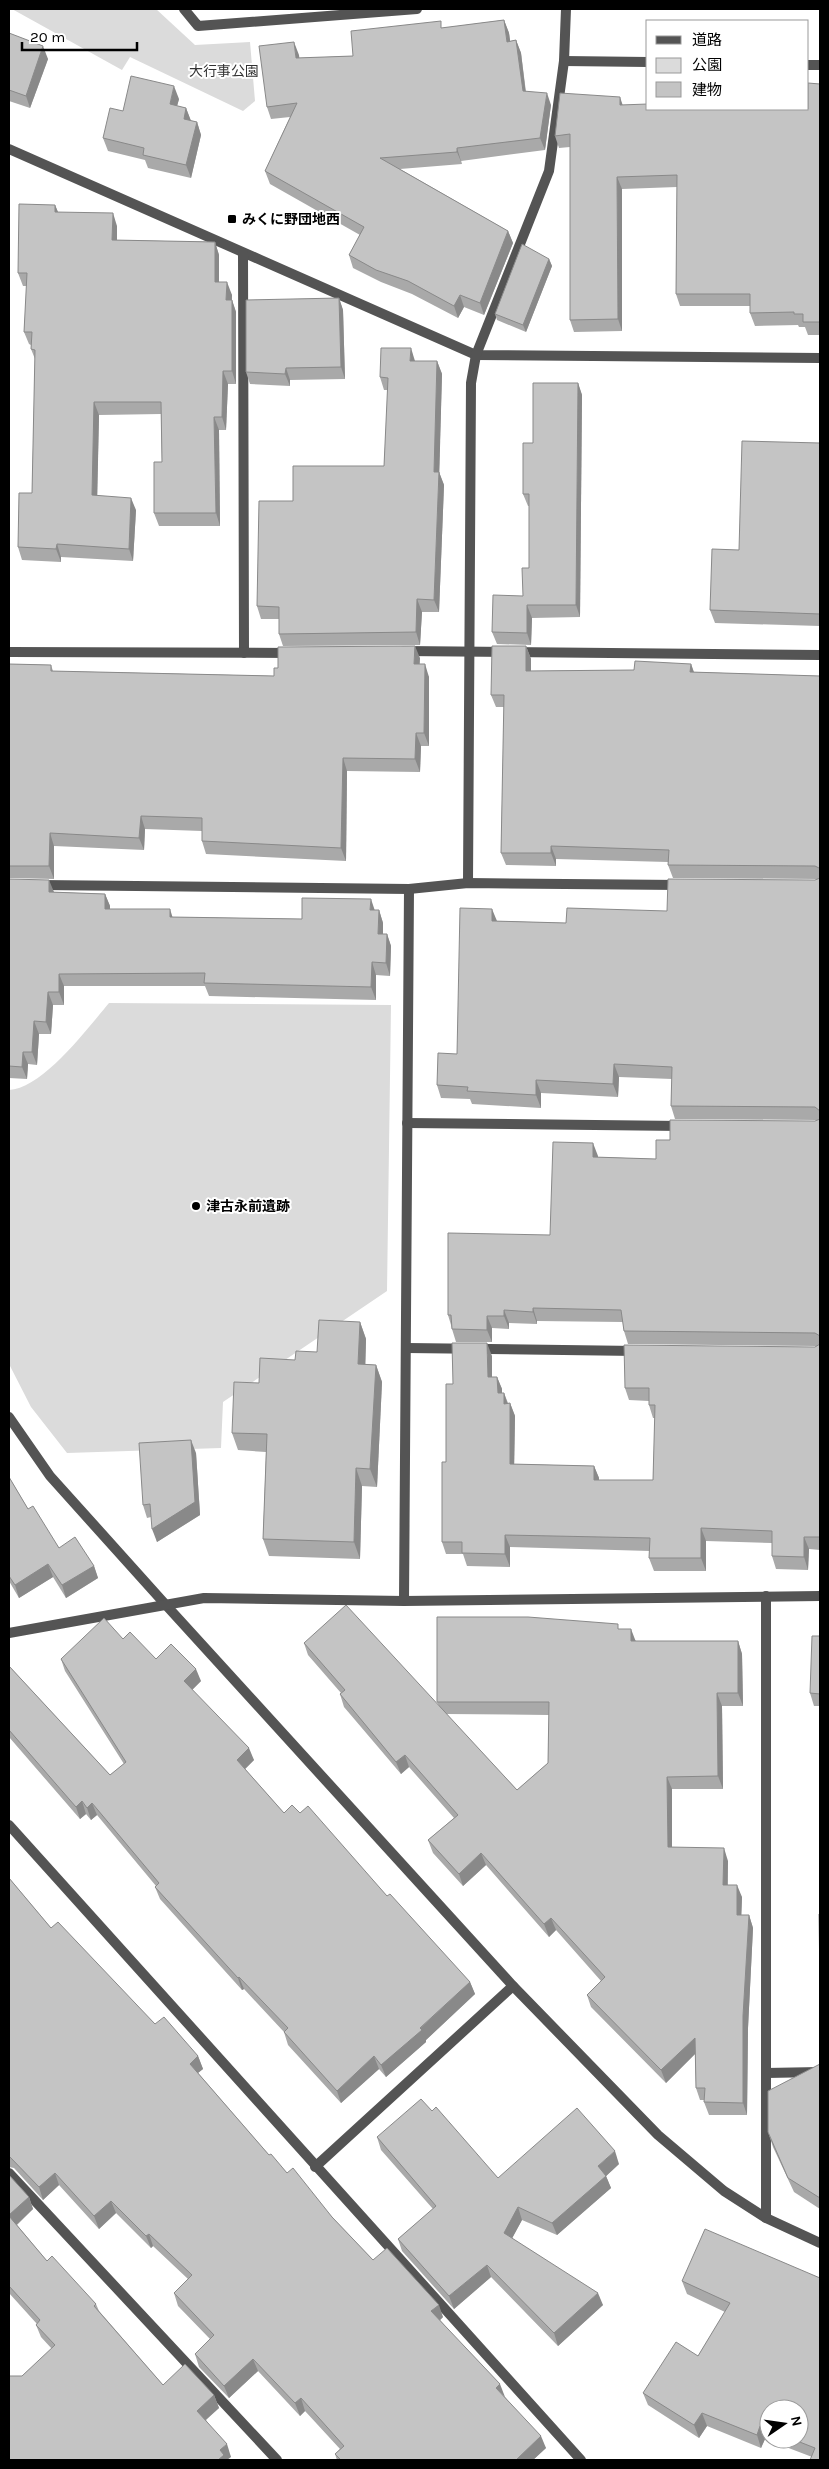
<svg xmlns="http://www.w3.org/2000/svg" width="829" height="2469" font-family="Karla,'Noto Sans JP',sans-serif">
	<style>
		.green { fill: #dbdbdb }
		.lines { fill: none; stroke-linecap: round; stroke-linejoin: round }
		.street { stroke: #545454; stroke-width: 10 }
		.wall { fill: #a9a9a9; fill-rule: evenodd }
		.shaded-wall { fill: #898989 }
		.building { fill: #c4c4c4; stroke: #898989 }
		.poi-dot { fill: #000; stroke: #fff; stroke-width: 2 }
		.labels { text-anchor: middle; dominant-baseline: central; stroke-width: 4; stroke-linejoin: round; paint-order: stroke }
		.park-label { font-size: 14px; fill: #323232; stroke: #fff }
		.poi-label { font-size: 14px; font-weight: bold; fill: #000; stroke: #fff; text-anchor: start }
	</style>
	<rect width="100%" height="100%" fill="#fff"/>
	<g class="green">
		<path d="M12,9H156L195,45L250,42L255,101L243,111L130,57L122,70Z"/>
		<path d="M109,1003L391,1005L387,1291L223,1402L221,1448L67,1453L31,1407L9,1364V1090C42,1089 88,1028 109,1003Z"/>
	</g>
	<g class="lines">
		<g class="street">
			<path d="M184,9L198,26L417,9"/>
			<path d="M564,61L648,62"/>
			<path d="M808,65H820"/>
			<path d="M9,149L476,355L820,358"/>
			<path d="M243,253L244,653"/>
			<path d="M404,651L820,655"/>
			<path d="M9,652L292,653"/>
			<path d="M468,883L471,383L476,355L549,171L564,61L566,9"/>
			<path d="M40,885L409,889L468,883L680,885"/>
			<path d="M407,1123L682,1126"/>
			<path d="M407,1348L637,1351"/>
			<path d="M9,1417L50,1476L165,1604L513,1986L658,2135L724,2191L766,2218L820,2243"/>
			<path d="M404,1601L409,889"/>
			<path d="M9,1633L204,1598L404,1601L820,1596"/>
			<path d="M9,1825L581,2460"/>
			<path d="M766,2073L820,2072"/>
			<path d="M315,2167L513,1986"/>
			<path d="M9,2173L277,2460"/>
			<path d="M766,2218V1596"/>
		</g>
	</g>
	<g class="wall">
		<path d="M504,20L509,33L510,41L516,40L521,53L526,92L551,105L545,150L461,161L462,164L400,169L508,231L513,243L484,315L464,307L458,318L412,294L381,282L353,268L349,255L360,235L270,184L265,171L290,117L271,119L267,107L299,55V58L353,56L443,28Z"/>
		<path d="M9,33L48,59L30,108L9,101Z"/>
		<path d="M820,84V335H808L805,327H799L798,325L755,326L750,313V306H680L676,294L677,187L622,189V331L574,332L570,320V147L559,148L555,136L623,105L808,109Z"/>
		<path d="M179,99L177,106L186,108L191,121L197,122L201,135L191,178L148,168L145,160L108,151L103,138L123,111Z"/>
		<path d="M55,205L58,212L117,226V240L215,242L219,255V282L232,295V300L236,312V384H228L226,430H219L220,526H159L154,513L162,462L161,414L99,415L97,496L136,510L133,561L61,557V562L22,560L18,547L32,493L35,359L31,349V345L29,344L24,332L27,286H23L18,273Z"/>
		<path d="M549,259L552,266L526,332L497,320L495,314Z"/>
		<path d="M339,298L343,310L345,379L290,380V386L250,384L246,372Z"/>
		<path d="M415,361H437L442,374L439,472L444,485L439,612H422L420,645L283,646L279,634V619H261L257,606L293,501L384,466L388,390H384L380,377Z"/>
		<path d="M578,383L582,395L580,617L532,618L531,645L497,644L492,632L523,596L529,568V506H528L523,494L533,443Z"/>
		<path d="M820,443V626L715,623L710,610L739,550Z"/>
		<path d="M526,646L531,659V671L634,670L691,664L694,672L820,676V656V1550L809,1549L808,1570L776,1569L772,1556V1543L706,1541V1571H654L649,1558L650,1551L510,1547V1567L467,1566L463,1554H446L442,1542L446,1462L453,1384L492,1356V1377H497L502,1389V1393H504L508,1403H510L515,1416L514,1464L594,1466L599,1478V1480H653L655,1418H653L649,1405V1401L629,1400L625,1388L815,1347L817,1346L628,1344L624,1331L623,1322L537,1321V1324L509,1323V1329L492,1328V1342H456L452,1329L451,1325L448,1315L550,1235L598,1156V1157L656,1159L670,1140L815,1121L817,1120L675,1119L671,1106L672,1079L619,1077L618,1097L541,1093V1108L472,1104L470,1099L441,1098L437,1085L457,1054L497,921L566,923L667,911L815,880L818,879L673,878L668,865V862L556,859V866L506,865L501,853L504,707H496L491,695Z"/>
		<path d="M420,658L419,664L429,677V746H421L420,772L347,771L346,861L206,854L202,841V831L145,829L144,850L54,846V879L9,878V664L51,665L53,671L274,676Z"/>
		<path d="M9,879L54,892L105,894L110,906V909L173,917L302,919L379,910L383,923V934H387L391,946L390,976L376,975V1000L209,996L205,986H64V1005H53L51,1034H39L37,1065L28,1064L27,1079L9,1078Z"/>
		<path d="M360,1322L366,1339L365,1364L376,1365L382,1382L377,1487L362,1486L360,1559L269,1556L263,1539L266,1452L238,1450L232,1433L259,1383L295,1360L317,1352Z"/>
		<path d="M196,1453L200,1515L157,1542L151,1517L147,1518L143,1505Z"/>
		<path d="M9,1477L28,1509L59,1548L94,1566L98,1578L66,1598L53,1577L19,1598L9,1581Z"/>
		<path d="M619,1629L636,1641H738L742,1654L743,1706H722L723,1789H672V1847L728,1861V1885L742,1897L741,1915H749L753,1928L748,2028L747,2115H709L704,2102V2100H700L696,2088L695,2054L666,2083L591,2007L587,1995L601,1981L556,1930L549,1937L486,1865L463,1886L433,1853L428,1840L454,1818L409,1767L401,1774L344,1707L340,1694L341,1693L308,1655L304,1643L439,1706L437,1702ZM446,1714L549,1715L548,1763L517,1790Z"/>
		<path d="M820,1636V1706H814L810,1693Z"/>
		<path d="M123,1639L156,1659L201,1681L192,1690L254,1760L245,1769L284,1813H300L387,1896L470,1982L475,1994L426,2040V2042L386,2077L379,2069L341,2103L288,2045L284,2032L244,1989L242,1990L160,1899L155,1887L156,1886L97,1815L91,1820L86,1814L80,1819L9,1737V1666L110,1775L124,1764L65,1671L61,1659Z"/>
		<path d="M9,1878L51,1928L155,2024L198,2056L203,2069L198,2073L269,2155L332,2217L373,2260L443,2317L440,2320L505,2397L546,2448L533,2460H337L335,2454L340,2449L305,2411L300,2416L258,2371L229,2398L199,2367L195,2354L210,2339L178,2306L174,2293L188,2279L153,2246L151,2248L116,2213L99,2229L59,2185L43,2200L14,2168L9,2167Z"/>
		<path d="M820,2063V2209L794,2192L773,2147L768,2132Z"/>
		<path d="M432,2111L498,2178L619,2164L606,2176L611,2188L557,2235L522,2220L512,2238L603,2305L558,2346L491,2277L454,2309L402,2251L398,2239L433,2209L381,2150L377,2137Z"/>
		<path d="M9,2175L29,2197L33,2209L17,2225L47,2261L96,2304L99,2311L163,2385L214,2395L219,2408L206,2420L231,2457L22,2376L52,2349L41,2337L36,2325L37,2324L9,2293Z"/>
		<path d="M797,2269L820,2460L765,2439L761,2448L707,2426L699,2438L648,2405L643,2393L698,2356L725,2312L687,2294L682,2281ZM769,2409L799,2439H769Z"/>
	</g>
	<g class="shaded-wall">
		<path d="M504,20L509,33L512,54L507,42Z"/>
		<path d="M516,40L521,53L527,104L523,91Z"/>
		<path d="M294,42L299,55L301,70L296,58Z"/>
		<path d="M43,46L48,59L30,108L26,96Z"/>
		<path d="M174,86L179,99L174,117L170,104Z"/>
		<path d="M547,93L551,105L545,150L540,138Z"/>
		<path d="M620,97L624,109L620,105Z"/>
		<path d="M186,108L191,121L184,119Z"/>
		<path d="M197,122L201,135L191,178L186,165Z"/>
		<path d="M457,148L461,161L462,164L457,152Z"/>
		<path d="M617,177L622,189V331L618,319Z"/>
		<path d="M55,205L60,217L55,212Z"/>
		<path d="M113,213L117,226V253L112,240Z"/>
		<path d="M508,231L513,243L484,315L480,303Z"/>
		<path d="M215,242L219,255V295L215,282Z"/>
		<path d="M549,259L552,266L526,332L523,325Z"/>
		<path d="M227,282L232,295L231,313L226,300Z"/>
		<path d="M460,295L464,307L458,318L454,306Z"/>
		<path d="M339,298L343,310L345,379L341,367Z"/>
		<path d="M232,300L236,312V384L232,371Z"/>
		<path d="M411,348L415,361H410Z"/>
		<path d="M437,361L442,374L439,485L434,472Z"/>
		<path d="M286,368L290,380V386L285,374Z"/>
		<path d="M223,371L228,384L226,430L222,417Z"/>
		<path d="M578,383L582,395L580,617L576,605Z"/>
		<path d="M94,402L99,415L97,508L92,495Z"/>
		<path d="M214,417L219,430L220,526L216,513Z"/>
		<path d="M439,472L444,485L439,612L434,600Z"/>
		<path d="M131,498L136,510L133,561L129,549Z"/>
		<path d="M57,544L61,557V562L56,549Z"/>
		<path d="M417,599L422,612L420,645L416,632Z"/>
		<path d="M527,605L532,618L531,645L527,633Z"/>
		<path d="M415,646L420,658L419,677L414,664Z"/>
		<path d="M526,646L531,659V684L526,671Z"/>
		<path d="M425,664L429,677V746L424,733Z"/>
		<path d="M691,664L695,676L690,672Z"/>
		<path d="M416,733L421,746L420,772L415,759Z"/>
		<path d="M343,758L347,771L346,861L341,848Z"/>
		<path d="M141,816L145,829L144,850L139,838Z"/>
		<path d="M50,833L54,846V879L49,866Z"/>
		<path d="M551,846L556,859V866L551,853Z"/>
		<path d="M49,880L54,892H49Z"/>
		<path d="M105,894L110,906V922L105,909Z"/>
		<path d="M371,899L375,911L370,910Z"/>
		<path d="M170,909L174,922L170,917Z"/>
		<path d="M492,909L497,921H492Z"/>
		<path d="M379,910L383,923V946L378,934Z"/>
		<path d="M387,934L391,946L390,976L386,963Z"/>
		<path d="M372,962L376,975V1000L371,987Z"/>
		<path d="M59,974L64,986V1005L59,992Z"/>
		<path d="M48,992L53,1005L51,1034L46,1022Z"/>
		<path d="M34,1021L39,1034L37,1065L32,1052Z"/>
		<path d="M23,1052L28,1064L27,1079L22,1067Z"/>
		<path d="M614,1064L619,1077L618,1097L613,1084Z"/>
		<path d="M536,1080L541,1093V1108L536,1095Z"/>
		<path d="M593,1143L598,1156L597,1169L593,1157Z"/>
		<path d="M533,1308L537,1321V1324L533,1312Z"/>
		<path d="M504,1310L509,1323V1329L504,1316Z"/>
		<path d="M487,1316L492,1328V1342L487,1330Z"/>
		<path d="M360,1322L366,1339L365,1382L358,1364Z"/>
		<path d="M487,1343L492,1356V1389L488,1377Z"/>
		<path d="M376,1365L382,1382L377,1487L370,1469Z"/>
		<path d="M497,1377L502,1389V1406L498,1393Z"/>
		<path d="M504,1393L508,1405L504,1404Z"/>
		<path d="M510,1403L515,1416L514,1476L510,1464Z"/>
		<path d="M191,1440L196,1453L200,1515L157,1542L152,1529Z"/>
		<path d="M594,1466L599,1478L598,1493L594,1480Z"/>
		<path d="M356,1468L362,1486L360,1559L354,1542Z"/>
		<path d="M701,1528L706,1541V1571L701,1558Z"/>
		<path d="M505,1535L510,1547V1567L505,1554Z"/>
		<path d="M804,1537L809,1549L808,1570L804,1557Z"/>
		<path d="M48,1564L53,1577L19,1598L15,1585Z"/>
		<path d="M94,1566L98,1578L66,1598L62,1585Z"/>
		<path d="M631,1629L636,1642L631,1641Z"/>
		<path d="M738,1641L742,1654L743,1706L738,1693Z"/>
		<path d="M196,1669L201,1681L188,1694L184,1681Z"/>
		<path d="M717,1693L722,1706L723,1789L718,1776Z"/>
		<path d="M249,1748L254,1760L242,1772L237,1760Z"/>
		<path d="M405,1755L409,1767L401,1774L396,1762Z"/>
		<path d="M667,1777L672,1789V1859L668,1847Z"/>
		<path d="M82,1801L86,1814L80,1819L76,1807Z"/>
		<path d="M92,1803L97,1815L91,1820L87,1808Z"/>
		<path d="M724,1848L728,1861L727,1897L723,1885Z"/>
		<path d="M481,1853L486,1865L463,1886L459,1874Z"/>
		<path d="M737,1885L742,1897L741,1928L737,1915Z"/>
		<path d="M749,1915L753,1928L748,2028L747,2115L743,2103V2016Z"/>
		<path d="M551,1918L556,1930L549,1937L544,1924Z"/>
		<path d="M239,1977L244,1989L242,1990L238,1978Z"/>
		<path d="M470,1982L475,1994L426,2040V2042L386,2077L381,2065Z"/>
		<path d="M695,2038L699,2050L666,2083L661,2070Z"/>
		<path d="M198,2056L203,2069L194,2076L190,2064Z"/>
		<path d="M374,2056L379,2069L341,2103L337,2091Z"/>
		<path d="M615,2151L619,2164L603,2179L598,2166Z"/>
		<path d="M55,2173L59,2185L43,2200L39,2187Z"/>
		<path d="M606,2176L611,2188L557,2235L552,2223Z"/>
		<path d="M29,2197L33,2209L13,2228L9,2215Z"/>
		<path d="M111,2201L116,2213L99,2229L94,2216Z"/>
		<path d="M518,2207L522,2220L508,2246L504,2233Z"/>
		<path d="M149,2234L153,2246L151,2248L146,2236Z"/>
		<path d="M487,2265L491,2277L454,2309L449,2296Z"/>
		<path d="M598,2293L603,2305L558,2346L554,2333Z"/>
		<path d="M439,2305L443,2317L436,2324L431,2311Z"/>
		<path d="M253,2359L258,2371L229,2398L224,2386Z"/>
		<path d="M500,2384L505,2397L496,2388Z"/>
		<path d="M214,2395L219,2408L202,2423L197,2411Z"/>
		<path d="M301,2398L305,2411L300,2416L295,2403Z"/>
		<path d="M702,2413L707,2426L699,2438L694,2425Z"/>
		<path d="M760,2426L765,2439L761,2448L757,2435Z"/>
		<path d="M541,2436L546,2448L533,2460H516Z"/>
		<path d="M227,2444L231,2457L227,2460H218L220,2450Z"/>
	</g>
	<g class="building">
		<path d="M504,20L507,42L516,40L523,91L547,93L540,138L457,148V152L380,158L508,231L480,303L460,295L454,306L408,281L376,270L349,255L364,227L265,171L297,103L267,107L259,46L294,42L296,58L353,56L351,31L441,21V28Z"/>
		<path d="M9,33L43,46L26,96L9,90Z"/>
		<path d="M131,76L174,86L170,104L186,108L184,119L197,122L186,165L143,155L144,148L103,138L110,108L123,111Z"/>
		<path d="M808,83L820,84V322H803V314H794V312L750,313V294H676L677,175L617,177L618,319L570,320V134L555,136L560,93L620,97V105L648,104V109H808Z"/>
		<path d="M19,204L55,205V212L113,213L112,240L215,242V282H227L226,300H232V371H223L222,417H214L216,513H154V462H162L161,402H94L92,495L131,498L129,549L57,544L56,549L18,547L19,493H32L35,350L31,349L32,332H24L27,273H18Z"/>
		<path d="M522,244L549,259L523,325L495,314Z"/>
		<path d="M339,298L341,367L286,368L285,374L246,372V300Z"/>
		<path d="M381,348H411L410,361H437L434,472H439L434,600L417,599L416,632L279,634V607L257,606L259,501H293V466H384L388,378L380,377Z"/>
		<path d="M533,383H578L576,605H527V633L492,632L493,595L523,596L522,568H529V494H523V443H533Z"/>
		<path d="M742,441L820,443V614L710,610L712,549L739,550Z"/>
		<path d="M415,646L414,664H425L424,733H416L415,759L343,758L341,848L202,841V818L141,816L139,838L50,833L49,866H9V664L51,665V671L274,676V668H278V647Z"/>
		<path d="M492,646H526V671L634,670L635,661L691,664L690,672L820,676V656V869L819,868L815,866L668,865L669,850L551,846V853H501L504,695H491Z"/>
		<path d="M820,878V1111L815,1107L671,1106L672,1067L614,1064L613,1084L536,1080V1095L467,1091L468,1087L437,1085L438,1053L457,1054L460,908L492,909V921L566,923L567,908L667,911L668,879L815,880Z"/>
		<path d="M9,879L49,880V892L105,894V909H170V917L302,919V898L371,899L370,910H379L378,934H387L386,963L372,962L371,987L204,983L205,973L59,974V992H48L46,1022L34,1021L32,1052H23L22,1067L9,1066Z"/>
		<path d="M820,1119V1336L815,1333L624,1331L621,1310L533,1308V1312L504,1310V1316H487V1330L452,1329L451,1315H448V1233L550,1235L553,1142L593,1143V1157L656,1159V1140H670V1120L815,1121Z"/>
		<path d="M319,1320L360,1322L358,1364L376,1365L370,1469L356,1468L354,1542L263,1539L267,1434L232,1433L234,1382L259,1383L260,1358L295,1360L296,1351L317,1352Z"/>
		<path d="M452,1343H487L488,1377H497L498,1393H504V1404L510,1403V1464L594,1466V1480H653L655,1405H649V1388H625L624,1345L815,1347L820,1344V1537H804V1557L772,1556V1531L701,1528V1558H649L650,1538L505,1535V1554L462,1553V1542H442V1462H446V1384H453Z"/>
		<path d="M191,1440L195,1502L152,1529L150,1504L143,1505L139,1443Z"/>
		<path d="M9,1477L28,1509L33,1506L59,1548L75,1537L94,1566L62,1585L48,1564L15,1585L9,1576Z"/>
		<path d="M346,1605L517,1790L548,1763L549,1702H437V1617H528L618,1624V1629H631V1641H738V1693H717L718,1776L667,1777L668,1847L724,1848L723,1885H737V1915H749L743,2016V2103L704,2102L705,2088H696L695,2038L661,2070L587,1995L605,1977L551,1918L544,1924L481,1853L459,1874L428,1840L458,1815L405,1755L396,1762L340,1694L345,1690L304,1643Z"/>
		<path d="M104,1618L123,1639L130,1632L156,1659L171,1644L196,1669L184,1681L249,1748L237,1760L284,1813L292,1805L300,1813L308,1806L387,1896L390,1894L470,1982L420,2028L422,2030L381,2065L374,2056L337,2091L284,2032L288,2028L239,1977L238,1978L155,1887L159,1883L92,1803L87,1808L82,1801L76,1807L9,1730V1666L110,1775L126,1762L61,1659Z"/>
		<path d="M812,1636H820V1694L810,1693Z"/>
		<path d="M9,1878L51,1928L58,1922L155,2024L164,2017L198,2056L190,2064L269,2155L271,2154L287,2173L293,2168L332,2217L373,2260L387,2248L439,2305L431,2311L500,2384L496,2388L541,2436L516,2460H341L335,2454L344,2446L301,2398L295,2403L253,2359L224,2386L195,2354L214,2335L174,2293L192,2275L149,2234L146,2236L111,2201L94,2216L55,2173L39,2187L9,2156Z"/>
		<path d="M819,1914H820V1985Z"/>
		<path d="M820,2063V2198L788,2178L768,2132V2091L820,2064Z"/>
		<path d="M421,2099L432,2111L436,2107L498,2178L577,2108L615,2151L598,2166L606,2176L552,2223L518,2207L504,2233L598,2293L554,2333L487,2265L449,2296L398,2239L436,2206L377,2137Z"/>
		<path d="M9,2175L29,2197L9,2215Z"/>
		<path d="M9,2216L47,2261L52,2256L96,2304L94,2306L163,2385L185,2364L214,2395L197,2411L227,2444L220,2450L224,2455L218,2460H9V2376H22L55,2345L36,2325L40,2320L9,2286Z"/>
		<path d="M705,2229L820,2278V2460H810L815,2448L792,2439H799V2409H769V2430L760,2426L757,2435L702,2413L694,2425L643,2393L676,2342L698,2356L730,2303L682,2281Z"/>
	</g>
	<g class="poi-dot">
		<rect x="227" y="214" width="10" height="10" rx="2.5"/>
		<circle cx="196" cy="1206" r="5"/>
	</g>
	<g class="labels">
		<g class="park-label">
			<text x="224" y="71">大行事公園</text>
		</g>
		<g class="poi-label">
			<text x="242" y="219">みくに野団地西</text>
			<text x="206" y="1206">津古永前遺跡</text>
		</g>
	</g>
	<rect width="829" height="2469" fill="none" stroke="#000000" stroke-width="20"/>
	<rect x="646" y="20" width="162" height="90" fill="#ffffff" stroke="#999999"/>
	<rect x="656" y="36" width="25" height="8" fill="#545454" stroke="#999999"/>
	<text x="692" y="45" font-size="15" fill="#000000">道路</text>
	<rect x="656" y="58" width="25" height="15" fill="#dbdbdb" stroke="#999999"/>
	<text x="692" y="70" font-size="15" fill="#000000">公園</text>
	<rect x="656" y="82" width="25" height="15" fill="#c4c4c4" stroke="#999999"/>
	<text x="692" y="95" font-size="15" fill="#000000">建物</text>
	<g transform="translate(784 2424) rotate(77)"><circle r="24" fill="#ffffff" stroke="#999999"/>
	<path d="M0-4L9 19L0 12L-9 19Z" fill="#000000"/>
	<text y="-8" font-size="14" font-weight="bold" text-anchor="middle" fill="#000000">N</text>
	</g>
	<path d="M22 42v8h115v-8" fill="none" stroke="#000000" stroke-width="2.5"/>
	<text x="30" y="42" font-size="15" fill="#000000" stroke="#ffffff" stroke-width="4" paint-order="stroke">20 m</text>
</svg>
